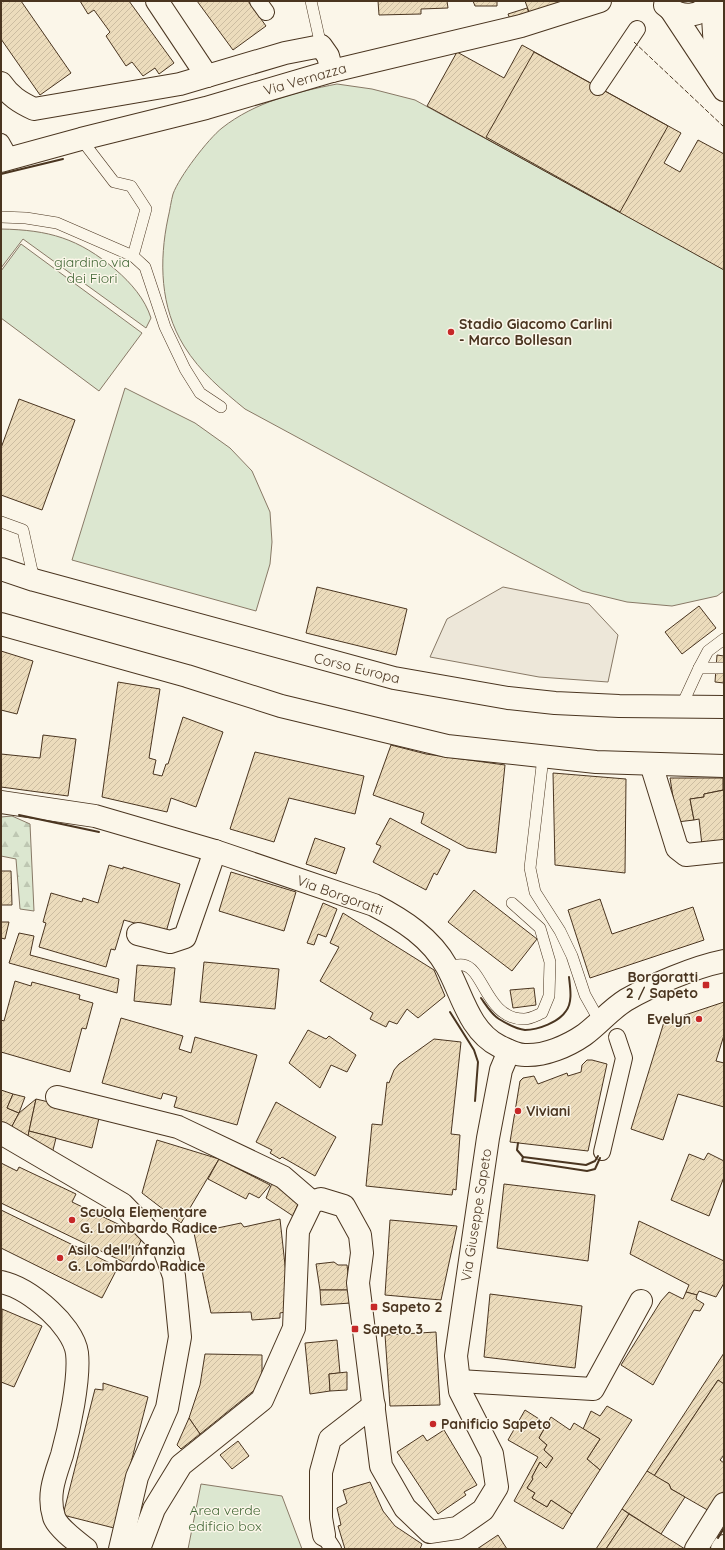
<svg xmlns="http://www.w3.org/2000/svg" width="725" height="1550" font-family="Quicksand,sans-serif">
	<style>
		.forest { fill: url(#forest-firs); stroke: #887966 }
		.park { fill: #dce7d0; stroke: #887966 }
		.parking { fill: #ede7d9; stroke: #887966 }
		.building { fill: url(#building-hatch); stroke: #4a3520 }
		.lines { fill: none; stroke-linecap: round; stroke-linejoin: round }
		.service-casing { stroke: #4a3520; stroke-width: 12 }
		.pedestrian-casing { stroke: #4a3520; stroke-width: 18 }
		.minor-casing { stroke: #4a3520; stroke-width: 24 }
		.tertiary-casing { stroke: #4a3520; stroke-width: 24 }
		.primary-casing { stroke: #4a3520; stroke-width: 24 }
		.service { stroke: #fbf6e9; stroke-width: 11 }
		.pedestrian { stroke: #fbf6e9; stroke-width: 16 }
		.minor { stroke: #fbf6e9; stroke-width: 22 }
		.tertiary { stroke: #fbf6e9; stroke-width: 22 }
		.primary { stroke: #fbf6e9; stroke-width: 22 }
		.fence { stroke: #4a3520; stroke-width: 1; stroke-dasharray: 5 2; stroke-linecap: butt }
		.wall { stroke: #4a3520; stroke-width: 2 }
		.poi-dot { fill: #c62828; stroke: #fbf6e9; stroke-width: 1.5 }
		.labels { text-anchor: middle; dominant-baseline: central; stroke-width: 3; stroke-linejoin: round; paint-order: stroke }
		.street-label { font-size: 14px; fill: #4a3520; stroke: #fbf6e9 }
		.park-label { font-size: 14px; fill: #436837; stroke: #fbf6e9 }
		.poi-label { font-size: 14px; font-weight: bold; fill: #4a3520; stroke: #fbf6e9; text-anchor: start }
	</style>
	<defs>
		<pattern id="forest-firs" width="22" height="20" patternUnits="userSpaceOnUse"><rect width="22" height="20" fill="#dce7d0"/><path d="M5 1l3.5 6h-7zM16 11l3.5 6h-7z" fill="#bec7b2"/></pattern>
		<pattern id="building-hatch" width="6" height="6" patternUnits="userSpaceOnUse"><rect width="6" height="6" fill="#ecdcbc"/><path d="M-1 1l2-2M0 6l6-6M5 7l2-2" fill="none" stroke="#ccbda1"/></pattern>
	</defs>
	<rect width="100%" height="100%" fill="#fbf6e9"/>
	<path class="forest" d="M12,816L30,824L34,911L20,909L16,859L1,856V817Z"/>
	<g class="park">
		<path d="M337,84L372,89L415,100L724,269V591L717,596L672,606L627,602L582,591L245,409C223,391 200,372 184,346C160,307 159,261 168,218C170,210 171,201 173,194C179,177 208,139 222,128C255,102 296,92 337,84Z"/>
		<path d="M1,229C49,230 78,238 116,270C131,283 145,299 151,318L146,328L23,239L1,268Z"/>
		<path d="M21,244L142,333L99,391L1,318V271Z"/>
		<path d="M125,388L195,423L230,448L252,471L270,512L272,542L270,564L256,611L72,560Z"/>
		<path d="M201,1484L282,1496L302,1549H188Z"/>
	</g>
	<path class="parking" d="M503,587L589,604L618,635L608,682L539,677L430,657L447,619Z"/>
	<g class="building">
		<path d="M1,1H21L71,73L40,95L1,39Z"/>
		<path d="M80,1H129L174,63L159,74L155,68L143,76L132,62L126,66L106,36L110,32L94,10L88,14Z"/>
		<path d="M197,1H248L266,26L233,50Z"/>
		<path d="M378,1H457H447L448,8L421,9V14L379,15Z"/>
		<path d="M473,1H497V6H475Z"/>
		<path d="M525,1H573L532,20Z"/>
		<path d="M527,8L532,20L512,24L508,14Z"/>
		<path d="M522,45L681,133L664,163L680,172L698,140L724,154V270L427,106L457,52L504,78Z"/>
		<path d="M534,52L668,126L620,212L486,137Z"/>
		<path d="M19,399L75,420L42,510L1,495V448Z"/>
		<path d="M317,587L407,609L396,655L306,633Z"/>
		<path d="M699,606L716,628L682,654L665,632Z"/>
		<path d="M1,651L33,661L17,714L1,710Z"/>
		<path d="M717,655L724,656V683L715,682Z"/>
		<path d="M118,682L160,689L149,758L156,760L153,774L162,776L166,764H168L183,717L223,732L196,807L171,798L167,812L102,797Z"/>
		<path d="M43,735L76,739L68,796L1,787V754L40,758Z"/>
		<path d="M391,745L426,754L505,765L496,853L467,848L421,823L424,813L373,795Z"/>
		<path d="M255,752L364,776L355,814L289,798L274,842L230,829Z"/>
		<path d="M553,773L626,779L625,873L555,865Z"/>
		<path d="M670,778H723V790L704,794V797L690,799L694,820L677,822Z"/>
		<path d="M724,790V842L702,845L699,819L694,820L690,799L704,797V794Z"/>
		<path d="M390,818L450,850L437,875L434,873L426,890L373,862L381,846L376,844Z"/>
		<path d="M315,838L345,848L336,874L306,864Z"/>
		<path d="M109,865L123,869V867L180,884L166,932L124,920L115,950L111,949L106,967L39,947L46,923L43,922L51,893L82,902L83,898L98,903Z"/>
		<path d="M1,871H11L12,905H1Z"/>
		<path d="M231,872L296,892L284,931L219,911Z"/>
		<path d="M474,890L537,939L512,971L448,922Z"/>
		<path d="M600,899L612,934L693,907L704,940L590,978L568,910Z"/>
		<path d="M323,903L337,909L326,937L318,934L314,945L307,943Z"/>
		<path d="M343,913L434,970L445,996L418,1018L407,1009L397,1024L389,1021L386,1027L370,1019L373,1013L320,981L339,947L330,943Z"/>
		<path d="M1,922H9L5,939L1,938Z"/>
		<path d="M19,933L34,936L30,955L119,979L117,993L9,963Z"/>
		<path d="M204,962L279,969L275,1009L200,1002Z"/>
		<path d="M137,965L175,968L171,1005L134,1001Z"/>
		<path d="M15,981L31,986L32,982L80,995L79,999L93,1003L86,1029L82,1028L70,1072L1,1052V1020L4,1021Z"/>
		<path d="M534,988L536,1005L513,1008L510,990Z"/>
		<path d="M724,1002V1035L716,1061L724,1063V1107L678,1094L663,1140L631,1129L664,1022Z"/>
		<path d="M121,1018L183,1036L179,1049L191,1053L195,1037L257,1055L237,1125L174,1107L177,1097L163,1093L161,1099L102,1083Z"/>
		<path d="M308,1030L326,1039L329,1036L356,1055L347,1072L331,1065L320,1088L289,1063Z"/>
		<path d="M434,1039L461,1042L451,1134L460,1135L456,1190L453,1189L452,1195L366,1186L372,1124L382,1125L387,1082L389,1083L394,1070L399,1064Z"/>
		<path d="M587,1060H592L607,1064L588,1151L510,1142L520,1081L523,1078L534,1076L538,1084L567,1073L568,1076L581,1072L582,1065Z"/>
		<path d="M1,1090L13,1094L7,1108L19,1113L10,1130L1,1124Z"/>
		<path d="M13,1094L25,1097L19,1113L7,1108Z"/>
		<path d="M36,1099L27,1141L10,1130L19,1113Z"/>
		<path d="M36,1099L100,1114L92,1148L29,1131Z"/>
		<path d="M276,1102L336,1137L315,1176L282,1157L280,1159L270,1153L272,1150L256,1142Z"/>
		<path d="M29,1131L56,1138L52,1154L27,1141Z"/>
		<path d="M157,1140L219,1159L181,1223L142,1193Z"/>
		<path d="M708,1153L724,1161V1177L709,1216L671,1200L689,1154L704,1160Z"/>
		<path d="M219,1159L270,1185L259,1198L249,1193L246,1199L208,1179Z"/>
		<path d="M1,1163L17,1171L19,1167L76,1194L72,1202L143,1236L130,1265L1,1203Z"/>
		<path d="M272,1183L300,1199L293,1216L266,1198Z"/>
		<path d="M504,1184L595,1195L588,1261L497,1248Z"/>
		<path d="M1,1210L118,1267L102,1298L1,1248Z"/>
		<path d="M280,1219L290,1311L280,1313V1318L252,1320L251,1312L211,1313L194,1233L241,1223L244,1227Z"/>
		<path d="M390,1220L457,1226L441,1300L385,1295Z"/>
		<path d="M639,1221L724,1261V1283L716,1297L699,1291L697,1295L686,1292L689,1285L630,1254Z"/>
		<path d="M334,1262L338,1265H347L350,1290H320L316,1264Z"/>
		<path d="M320,1290H350L351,1303L321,1305Z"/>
		<path d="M669,1292L683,1299L686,1292L697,1295L696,1299L704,1304L700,1311L694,1310L653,1385L621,1365L661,1301Z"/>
		<path d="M490,1294L582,1306L575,1368L484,1357Z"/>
		<path d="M2,1309L42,1326L14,1387L1,1382Z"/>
		<path d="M436,1332L440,1405L390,1406L385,1335Z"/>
		<path d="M337,1340L340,1373L329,1374L330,1391L310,1394L305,1343Z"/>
		<path d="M724,1353V1384L718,1380L654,1476L647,1471Z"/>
		<path d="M205,1354L262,1355V1384L200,1434L189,1418L200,1385Z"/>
		<path d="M347,1372V1390L330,1391L329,1374Z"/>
		<path d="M718,1380L724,1384V1455L720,1460L724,1463V1492L711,1512L671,1489L669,1484L654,1476Z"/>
		<path d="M103,1383L148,1397L114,1528L63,1515L95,1389L103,1390Z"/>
		<path d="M607,1406L632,1420L600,1470L587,1459L600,1439L583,1429L591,1411L600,1416Z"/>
		<path d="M525,1410L547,1424L539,1438L547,1445L544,1450L553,1458L546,1468L540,1462L532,1477L533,1479L527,1488L535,1493L532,1498L547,1507L551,1500L572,1514L563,1529L514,1501L538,1457L508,1440Z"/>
		<path d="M551,1417L570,1430L574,1423L600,1439L587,1459L600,1470L572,1514L551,1500L547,1507L532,1498L535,1493L527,1488L533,1479L532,1477L540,1462L546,1468L553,1458L544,1450L547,1445L539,1438Z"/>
		<path d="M189,1418L200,1434L181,1449L177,1445Z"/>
		<path d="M444,1430L477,1485L464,1492L466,1495L438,1514L397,1452L423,1435L427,1441Z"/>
		<path d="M238,1441L249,1456L232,1469L220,1455Z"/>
		<path d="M647,1471L669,1484L671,1489L685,1497L661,1534L622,1509Z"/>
		<path d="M370,1482L383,1511L395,1526L422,1544L420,1549H345L338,1526L341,1525L337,1508L347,1503L343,1490Z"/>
		<path d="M622,1509L629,1514L606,1549H596Z"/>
		<path d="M629,1514L685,1549H606Z"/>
		<path d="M498,1535L507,1549H477Z"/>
	</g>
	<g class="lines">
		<defs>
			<g id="service">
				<path d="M311,1L321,46"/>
				<path d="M81,139L114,182L131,186L146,209L133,256"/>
				<path d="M1,217L26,218L57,223L133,256L145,267L165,327L185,369L200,393L221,407"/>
				<path d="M1,522L23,530L34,580"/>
				<path d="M699,668L708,651L724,639"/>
				<path d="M681,707L699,668H724"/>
				<path d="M542,757V766L530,868L535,892L560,931L572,956L585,995L599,1020"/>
				<path d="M447,967C452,966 458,964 463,965C484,968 486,1019 524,1019C530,1019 537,1015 542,1013L549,996L550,962L540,928L512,903"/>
			</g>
			<g id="pedestrian">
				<path d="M258,1L266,12"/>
				<path d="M598,87L637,29"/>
				<path d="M1,142L10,158"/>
				<path d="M602,1152L624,1058L617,1037"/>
				<path d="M324,1535L333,1549"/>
			</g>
			<g id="minor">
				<path d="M157,1L207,76"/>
				<path d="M712,2L717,79"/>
				<path d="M665,5C680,19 701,18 712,1"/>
				<path d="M671,10L724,90"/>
				<path d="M1,83C10,96 19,102 34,109L180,84L285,53L321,46L328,56L332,71"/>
				<path d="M1,161L81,139L206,108L332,71L521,26L600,1"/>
				<path d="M651,764L677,848L686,855L724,851"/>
				<path d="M138,934L170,942L185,937L215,851"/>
				<path d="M57,1097L178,1127L283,1177L312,1202"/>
				<path d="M1,1133L122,1204L163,1246L174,1276L180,1337L167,1408L137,1477L120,1549"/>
				<path d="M1,1282C20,1286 36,1298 50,1311C61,1321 75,1338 77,1353C80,1379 69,1430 62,1455C55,1476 47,1495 54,1517C57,1527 77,1542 86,1549"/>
				<path d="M459,1381L593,1389L641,1301"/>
				<path d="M324,1535L321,1518V1472L330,1439L374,1405"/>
				<path d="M139,1549L154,1509L181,1465L262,1400L294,1328L298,1231L312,1202L321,1199L344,1206L360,1235L362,1253L358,1283L381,1466L405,1508L430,1532L457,1528L483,1510L497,1487L492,1454L460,1391L456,1356L488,1138L501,1070L509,1051"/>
				<path d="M696,1549L724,1504"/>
				<path d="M722,1549L724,1546"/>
			</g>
			<path id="tertiary" d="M1,802L95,816L215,851L374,905C403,920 431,938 447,967C462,994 469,1031 499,1046C507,1050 516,1055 525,1055C545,1056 568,1046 584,1035C599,1024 610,1010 626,1000C652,985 694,967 724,961"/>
			<g id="primary">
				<path d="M1,569L34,580L394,678L508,698L555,703L619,706L724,707"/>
				<path d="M1,624L187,676L281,706L447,746L596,762L724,766"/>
			</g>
		</defs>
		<use href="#service" class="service-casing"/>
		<use href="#pedestrian" class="pedestrian-casing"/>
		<use href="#minor" class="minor-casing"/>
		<use href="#tertiary" class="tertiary-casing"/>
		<use href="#primary" class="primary-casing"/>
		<use href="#service" class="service"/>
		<use href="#pedestrian" class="pedestrian"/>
		<use href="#minor" class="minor"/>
		<use href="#tertiary" class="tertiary"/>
		<use href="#primary" class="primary"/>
		<path class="fence" d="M634,42L724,127"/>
		<g class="wall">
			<path d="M1,174L63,159"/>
			<path d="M19,815L99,832"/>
			<path d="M481,998C486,1005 492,1015 499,1019C507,1024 516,1029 525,1030C538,1030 559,1022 566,1011C573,1002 570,987 569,977"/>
			<path d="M450,1012L474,1050L478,1062L475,1101"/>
			<path d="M518,1143L517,1150L523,1157L586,1165L595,1161L598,1156"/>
			<path d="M523,1157L522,1161L587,1171L595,1169L600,1158"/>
			<path d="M718,1538L724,1528"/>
		</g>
	</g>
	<g class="poi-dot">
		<circle cx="451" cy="332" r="4"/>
		<rect x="702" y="981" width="8" height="8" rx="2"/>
		<circle cx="699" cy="1019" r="4"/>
		<circle cx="518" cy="1111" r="4"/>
		<circle cx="72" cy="1220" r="4"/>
		<circle cx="60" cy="1258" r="4"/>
		<rect x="370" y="1303" width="8" height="8" rx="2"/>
		<rect x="351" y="1325" width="8" height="8" rx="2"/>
		<circle cx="433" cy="1424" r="4"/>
	</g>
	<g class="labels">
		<g class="street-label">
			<text transform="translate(305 79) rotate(-16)">Via Vernazza</text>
			<text transform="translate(357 668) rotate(14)">Corso Europa</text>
			<text transform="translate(340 895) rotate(20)">Via Borgoratti</text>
			<text transform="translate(476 1215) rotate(-81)">Via Giuseppe Sapeto</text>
		</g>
		<g class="park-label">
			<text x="92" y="262">giardino via<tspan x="92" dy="16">dei Fiori</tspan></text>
			<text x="225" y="1510">Area verde<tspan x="225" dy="16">edificio box</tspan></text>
		</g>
		<g class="poi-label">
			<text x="459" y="324">Stadio Giacomo Carlini<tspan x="459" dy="16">- Marco Bollesan</tspan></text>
			<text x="698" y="977" text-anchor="end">Borgoratti<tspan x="698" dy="16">2 / Sapeto</tspan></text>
			<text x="691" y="1019" text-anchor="end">Evelyn</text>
			<text x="526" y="1111">Viviani</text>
			<text x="80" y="1212">Scuola Elementare<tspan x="80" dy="16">G. Lombardo Radice</tspan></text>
			<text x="68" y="1250">Asilo dell'Infanzia<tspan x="68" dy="16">G. Lombardo Radice</tspan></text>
			<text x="382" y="1307">Sapeto 2</text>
			<text x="363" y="1329">Sapeto 3</text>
			<text x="441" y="1424">Panificio Sapeto</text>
		</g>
	</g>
	<rect width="725" height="1550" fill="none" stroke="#4a3520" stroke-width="4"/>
</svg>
